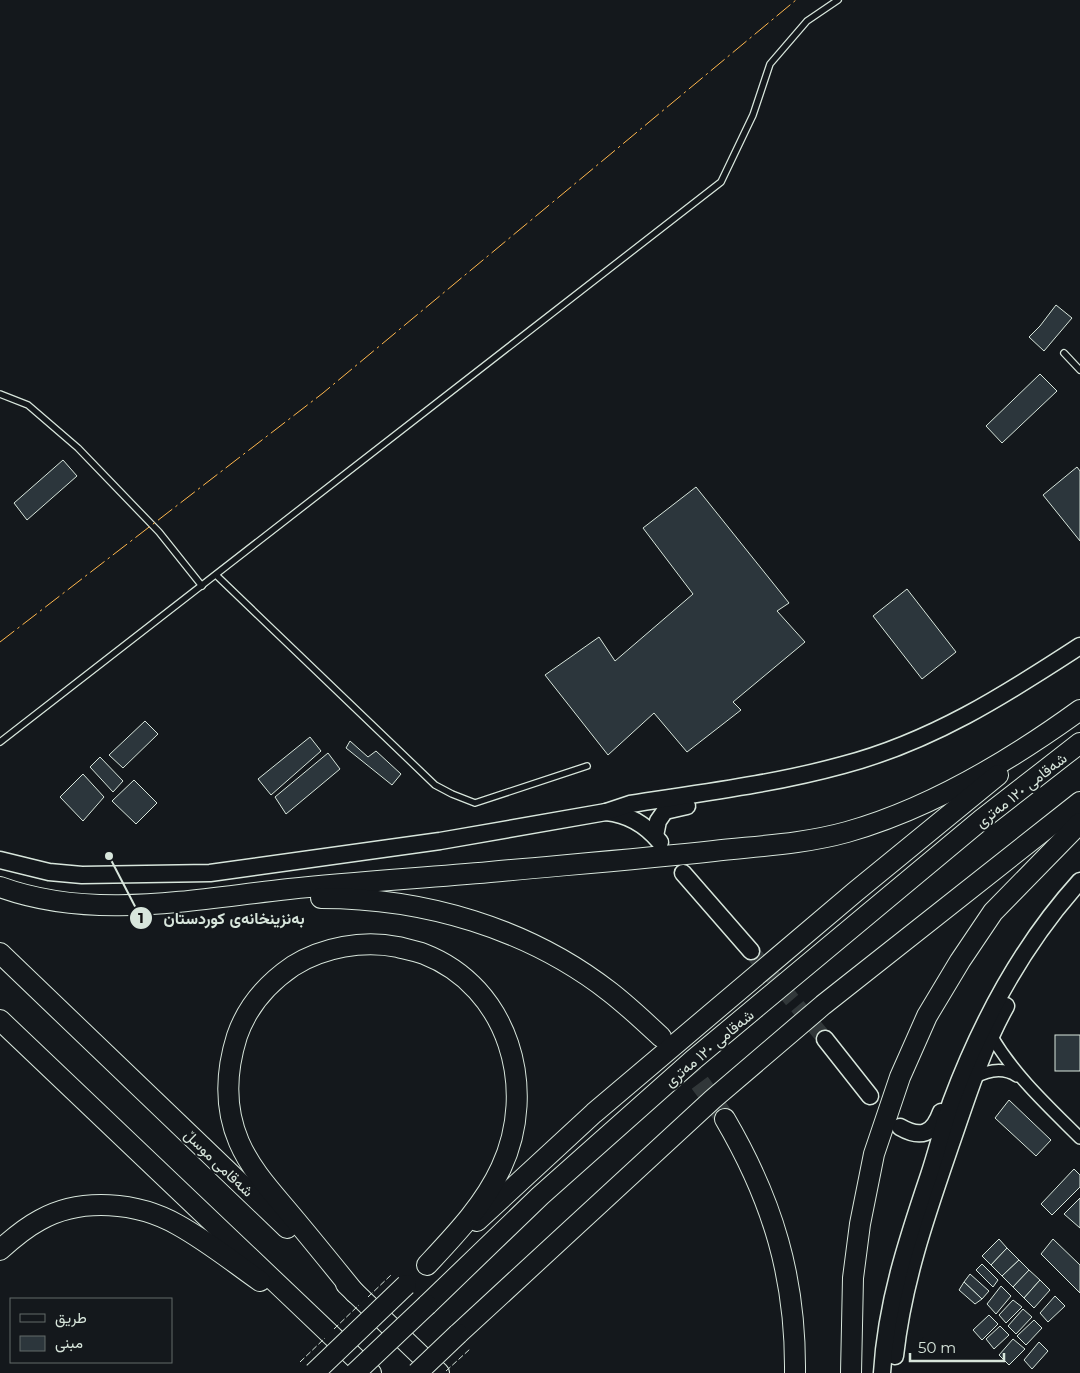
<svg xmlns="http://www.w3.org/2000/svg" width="1080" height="1373" font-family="Montserrat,Vazirmatn,sans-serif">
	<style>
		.building { fill: #2c363c; stroke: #d8e6dc }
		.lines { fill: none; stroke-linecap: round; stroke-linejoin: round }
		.secondary-tunnel { stroke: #313739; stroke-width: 16; stroke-dasharray: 16 8; stroke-linecap: butt }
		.highway-tunnel { stroke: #313739; stroke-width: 20; stroke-dasharray: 20 10; stroke-linecap: butt }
		.lane-casing { stroke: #d8e6dc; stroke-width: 8 }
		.street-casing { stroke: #d8e6dc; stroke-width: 14 }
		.secondary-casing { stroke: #d8e6dc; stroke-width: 19 }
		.highway-casing { stroke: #d8e6dc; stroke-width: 22 }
		.lane { stroke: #14181c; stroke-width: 5.5 }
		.street { stroke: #14181c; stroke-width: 11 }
		.secondary { stroke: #14181c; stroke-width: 16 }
		.highway { stroke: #14181c; stroke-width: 20 }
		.highway-bridge-casing { stroke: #d8e6dc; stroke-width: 22; stroke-linecap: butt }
		.highway-bridge { stroke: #14181c; stroke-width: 20 }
		.fence { stroke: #d8e6dc; stroke-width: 1; stroke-dasharray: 6 2.5; stroke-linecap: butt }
		.power { stroke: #ffb74d; stroke-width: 1; stroke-dasharray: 18 4 2.5 4; stroke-linecap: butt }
		.labels { text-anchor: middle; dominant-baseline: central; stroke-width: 4; stroke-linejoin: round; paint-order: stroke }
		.street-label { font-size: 15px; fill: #d8e6dc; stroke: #14181c }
		.leader { fill: none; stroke: #d8e6dc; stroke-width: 2 }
		.callout-dot { fill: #d8e6dc; stroke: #14181c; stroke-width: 2 }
		.mark-label { font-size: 15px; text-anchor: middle; font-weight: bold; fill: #111 }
		.callout-label { font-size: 16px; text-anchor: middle; font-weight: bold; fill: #d8e6dc; stroke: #14181c; stroke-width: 4; stroke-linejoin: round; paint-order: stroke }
	</style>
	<rect width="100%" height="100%" fill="#14181c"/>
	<g class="building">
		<path d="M1056,305L1072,318L1044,351L1029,337L1040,326Z"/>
		<path d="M1040,374L1057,391L1002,443L986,426Z"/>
		<path d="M63,460L77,476L27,520L14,503Z"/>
		<path d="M1077,467L1080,471V541L1043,495Z"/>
		<path d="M696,487L789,603L777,611L805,642L733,702L741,710L687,752L654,713L608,755L545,675L599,637L615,661L693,594L643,528Z"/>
		<path d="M907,589L956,652L922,679L873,616Z"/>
		<path d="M145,721L158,734L123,768L109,755Z"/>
		<path d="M310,737L321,751L271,795L258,779Z"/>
		<path d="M350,741L368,757L376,751L401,774L392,785L346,748Z"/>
		<path d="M328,753L340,769L286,814L275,797Z"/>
		<path d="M100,757L123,781L113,792L90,767Z"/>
		<path d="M83,774L104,797L83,821L60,797Z"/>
		<path d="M134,780L157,803L136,824L112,801Z"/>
		<rect x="1055" y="1035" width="25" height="36"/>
		<path d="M1009,1100L1051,1140L1036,1156L995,1118Z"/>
		<path d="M1074,1169L1080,1175V1187L1052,1215L1041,1204Z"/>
		<path d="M1080,1198V1228L1064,1214Z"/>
		<path d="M999,1239L1007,1248L991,1265L982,1256Z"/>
		<path d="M1053,1239L1080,1265V1293L1041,1254Z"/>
		<path d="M1007,1248L1019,1260L1002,1276L991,1265Z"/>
		<path d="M1019,1260L1029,1270L1013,1287L1002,1276Z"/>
		<path d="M982,1264L998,1280L993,1287L976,1270Z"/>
		<path d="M1029,1270L1040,1280L1024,1298L1013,1287Z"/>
		<path d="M970,1274L989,1291L982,1299L964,1282Z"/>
		<path d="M1040,1280L1050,1290L1034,1308L1024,1298Z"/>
		<path d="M964,1282L982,1299L975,1304L959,1290Z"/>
		<path d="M1001,1286L1011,1296L996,1314L987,1304Z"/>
		<path d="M1055,1296L1065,1306L1048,1322L1040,1313Z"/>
		<path d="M1013,1300L1022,1307L1006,1323L999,1315Z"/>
		<path d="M1023,1309L1032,1317L1016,1334L1008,1326Z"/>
		<path d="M989,1315L998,1324L982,1340L973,1330Z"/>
		<path d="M1034,1320L1042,1328L1026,1345L1017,1336Z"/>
		<path d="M1000,1326L1009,1335L994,1349L986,1339Z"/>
		<path d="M1013,1339L1025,1349L1009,1365L999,1355Z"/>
		<path d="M1039,1342L1048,1351L1032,1369L1024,1360Z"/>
	</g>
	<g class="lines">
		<path class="secondary-tunnel" d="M751,951L825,1039"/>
		<path class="highway-tunnel" d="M661,1037C686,1063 706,1090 725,1119"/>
		<defs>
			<g id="lane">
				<path d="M1064,353L1080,370"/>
				<path d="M0,394L28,405L78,448L159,532L202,586"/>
				<path d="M216,575L435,785L452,794L475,803L587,766"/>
				<path d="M0,742L721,182L753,115L770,64L807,21L838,0"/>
			</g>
			<g id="street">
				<path d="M992,1037C1015,1076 1048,1106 1080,1138"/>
				<path d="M974,1078C988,1070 1003,1067 1017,1076"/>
			</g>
			<g id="secondary">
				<path d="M606,812C627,814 646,825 660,842"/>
				<path d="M655,836L658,821L665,811L687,806"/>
				<path d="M0,860L49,872L82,875L210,873L440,841L606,812L630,804C701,793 774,784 843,765C931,742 1005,695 1080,646"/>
				<path d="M683,873L751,951"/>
				<path d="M825,1039L870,1096"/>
				<path d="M900,1127C921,1139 933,1134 941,1112"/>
				<path d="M895,1356C903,1282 927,1214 951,1144C967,1098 982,1049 1006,1006"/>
				<path d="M882,1373C886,1304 907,1240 929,1175C937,1151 943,1126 951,1102C981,1022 1022,945 1080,881"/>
			</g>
			<g id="highway">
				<path d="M0,887C93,921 194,899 289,889C356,882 423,878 490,872C565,865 640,859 714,851C758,846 804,844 847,832C929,809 1011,760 1080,710"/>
				<path d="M321,898C424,898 528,928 610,992C628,1006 645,1022 661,1037"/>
				<path d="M0,953L287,1228"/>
				<path d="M0,1020L371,1373"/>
				<path d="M725,1119C773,1201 796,1278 795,1373"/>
				<path d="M477,1221L594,1113L855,892L998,775"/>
				<path d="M0,1250C12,1239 25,1228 40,1220C81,1197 138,1202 178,1225C207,1241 233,1262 260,1281"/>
				<path d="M346,1284L439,1373"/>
				<path d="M355,1293C334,1267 313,1241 292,1216C272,1192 251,1170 239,1142C224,1107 226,1071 237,1036C247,1007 268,983 293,966C323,947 363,940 398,947C406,949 416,951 424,954C509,987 538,1089 501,1168C484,1205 455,1235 427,1265"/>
				<path d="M427,1305L540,1196L693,1060L981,820L1080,743"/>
				<path d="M458,1334L713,1099L823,1005L1080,802"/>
				<path d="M851,1373L853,1278L860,1224L874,1154L900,1077L927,1016L960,961L993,912L1080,823"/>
			</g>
		</defs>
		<use href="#lane" class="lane-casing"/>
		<use href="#street" class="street-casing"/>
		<use href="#secondary" class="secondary-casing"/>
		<use href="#highway" class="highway-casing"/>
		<use href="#lane" class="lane"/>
		<use href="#street" class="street"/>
		<use href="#secondary" class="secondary"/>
		<use href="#highway" class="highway"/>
		<defs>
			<g id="highway-bridge">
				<path d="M314,1373L406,1285"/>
				<path d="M355,1373L427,1305"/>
				<path d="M417,1373L458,1334"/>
			</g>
		</defs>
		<use href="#highway-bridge" class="highway-bridge-casing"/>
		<use href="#highway-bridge" class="highway-bridge"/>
		<g class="fence">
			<path d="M368,1297L391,1275"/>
			<path d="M334,1329L359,1305"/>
			<path d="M300,1362L325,1338"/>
			<path d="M446,1371L470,1349"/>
		</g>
		<path class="power" d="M0,642L323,393L796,0"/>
	</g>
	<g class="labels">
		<g class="street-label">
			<text transform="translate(1021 790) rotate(-38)">شەقامی ١٢٠ مەتری</text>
			<text transform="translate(709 1048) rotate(-40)">شەقامی ١٢٠ مەتری</text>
			<text transform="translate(219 1163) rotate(44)">شەقامی موسڵ</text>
		</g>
	</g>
	<path class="leader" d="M109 856L141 918"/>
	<g class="callout-dot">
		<circle cx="109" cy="856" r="5"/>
		<circle cx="141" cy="918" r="12"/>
	</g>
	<g class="mark-label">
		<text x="141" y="923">1</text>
	</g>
	<g class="callout-label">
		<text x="234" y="924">بەنزینخانەی کوردستان</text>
	</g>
	<rect x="10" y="1298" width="162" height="65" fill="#14181c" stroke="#626a69"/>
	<rect x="20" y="1314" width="25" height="8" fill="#14181c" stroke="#626a69"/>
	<text x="55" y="1323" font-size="15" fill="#d8e6dc">طريق</text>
	<rect x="20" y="1336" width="25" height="15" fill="#2c363c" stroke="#626a69"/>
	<text x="55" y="1348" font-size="15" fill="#d8e6dc">مبنى</text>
	<path d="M910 1353v8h94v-8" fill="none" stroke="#d8e6dc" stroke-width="2.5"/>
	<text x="918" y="1353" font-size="15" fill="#d8e6dc" stroke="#14181c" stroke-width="4" paint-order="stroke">50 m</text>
</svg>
